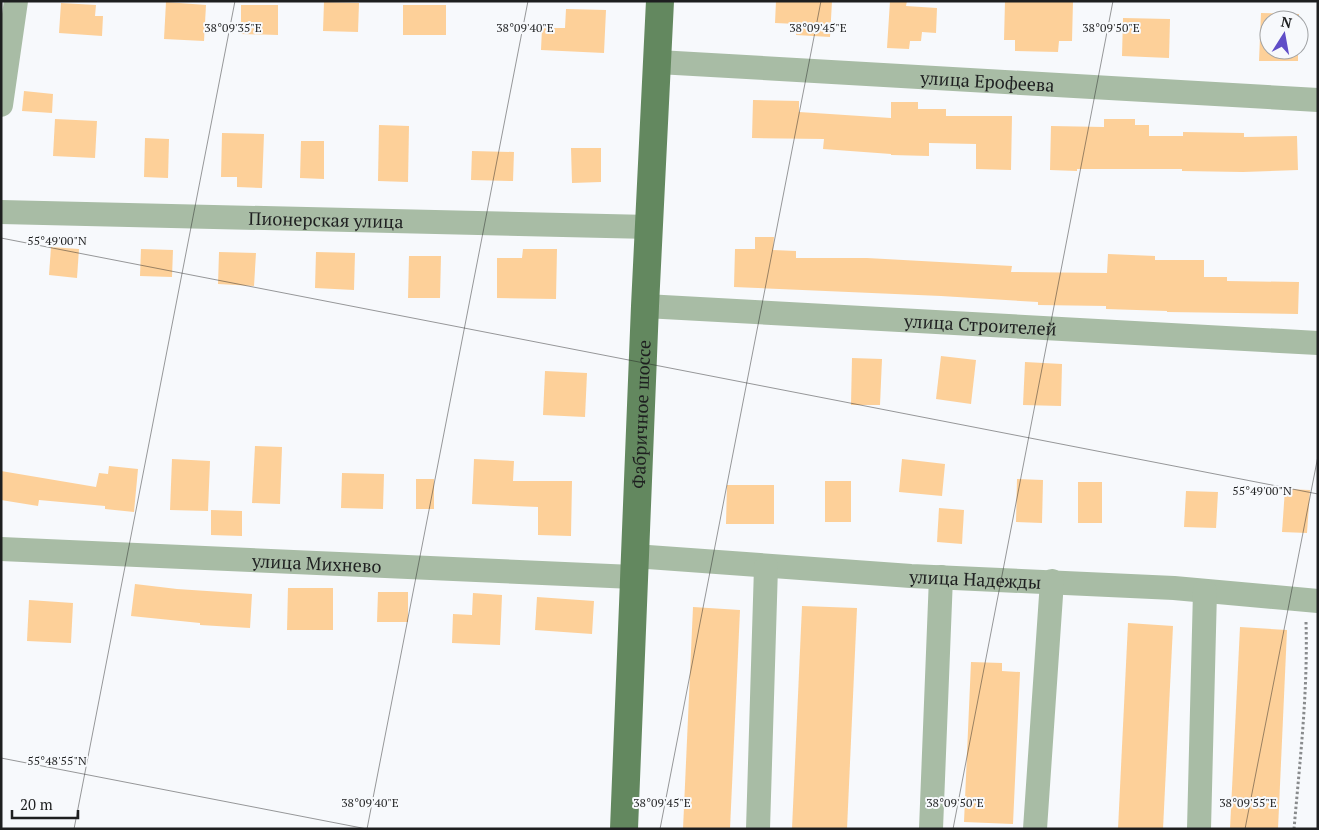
<svg xmlns="http://www.w3.org/2000/svg" width="1319" height="830" font-family="'PT Serif',serif">
	<style>
		.building { fill: #fdd099 }
		.lines { fill: none; stroke-linecap: round; stroke-linejoin: round }
		.path { stroke: #898b8d; stroke-width: 3; stroke-dasharray: 2.5 2.5; stroke-linecap: butt }
		.minor { stroke: #a8bca5; stroke-width: 24 }
		.major { stroke: #63885f; stroke-width: 28 }
		.ticks { fill: none; stroke: #1e1f20; stroke-width: 1; stroke-opacity: 0.45 }
		.labels { text-anchor: middle; dominant-baseline: central; stroke-width: 4; stroke-linejoin: round; paint-order: stroke }
		.street-label { font-size: 18px; fill: #1e1f20; stroke: #f7f9fc }
		.ticks-label { font-size: 12px; text-anchor: middle; fill: #1e1f20; stroke: #f7f9fc; stroke-width: 4; stroke-linejoin: round; paint-order: stroke }
	</style>
	<rect width="100%" height="100%" fill="#f7f9fc"/>
	<g class="building">
		<path d="M776,1H832L830,37L796,35L797,24L775,23Z"/>
		<path d="M890,1H907L906,6L937,8L936,33L922,32L921,41H910L909,49L887,48Z"/>
		<path d="M1005,1H1073L1072,41H1059L1058,52L1015,51V40H1004Z"/>
		<path d="M166,2L206,5L204,41L164,39Z"/>
		<path d="M324,2L359,3L358,32L323,31Z"/>
		<path d="M61,3L96,5L95,16H103L102,36L59,33Z"/>
		<path d="M241,5H278V35L241,34Z"/>
		<rect x="403" y="5" width="43" height="30"/>
		<path d="M566,9L606,10L604,53L541,50L542,28H565Z"/>
		<path d="M1261,13L1299,14V20H1269V50H1298V61H1259Z"/>
		<path d="M1123,18L1170,19L1169,58L1122,56Z"/>
		<path d="M24,91L53,94L52,113L22,111Z"/>
		<path d="M753,100L799,101V112L891,118V102H918V109H946V116H1012L1011,170L976,169V144L929,143V156L891,155V154L823,149L824,139L752,138Z"/>
		<path d="M55,119L97,121L95,158L53,156Z"/>
		<path d="M1104,119H1135V125H1149V136H1183V132L1244,133V137L1297,136L1298,170L1243,172L1182,171V169H1077V171L1050,170L1051,126L1104,127Z"/>
		<path d="M379,125L409,126L408,182L378,181Z"/>
		<path d="M222,133L264,134L262,188L237,187V177H221Z"/>
		<path d="M145,138L169,139L168,178L144,177Z"/>
		<path d="M301,141H324V179L300,178Z"/>
		<path d="M571,148H601V182L572,183Z"/>
		<path d="M472,151L514,152L513,181L471,180Z"/>
		<path d="M755,237H774L773,250L796,251V258H867L1012,266L1011,272L1107,273L1108,254L1155,256V260H1204V277H1227V281L1299,282L1298,314L1167,312V311L1106,309V306L1038,305V302L941,296L734,287L735,249H755Z"/>
		<path d="M51,247L79,249L77,278L49,275Z"/>
		<path d="M141,249L173,250L172,277L140,276Z"/>
		<path d="M523,249H557L556,299L497,298V258H522Z"/>
		<path d="M219,252L256,253L254,286L218,284Z"/>
		<path d="M316,252L355,253L354,290L315,288Z"/>
		<path d="M409,256H441L440,298H408Z"/>
		<path d="M941,356L976,360L971,404L936,399Z"/>
		<path d="M852,358L882,359L880,405H851Z"/>
		<path d="M1025,362L1062,364L1061,406L1023,405Z"/>
		<path d="M545,371L587,373L585,417L543,415Z"/>
		<path d="M255,446L282,447L280,504L252,503Z"/>
		<path d="M172,459L210,461L208,511L170,510Z"/>
		<path d="M474,459L514,461L513,481H572L571,536L538,535V507L472,504Z"/>
		<path d="M902,459L945,464L942,496L899,492Z"/>
		<path d="M109,466L138,469L134,512L105,509V506L39,500L38,506L1,500V471L96,487L99,473L108,474Z"/>
		<path d="M342,473L384,474L383,509L341,508Z"/>
		<rect x="416" y="479" width="18" height="30"/>
		<path d="M1017,479L1043,480L1042,523L1016,522Z"/>
		<rect x="825" y="481" width="26" height="41"/>
		<rect x="1078" y="482" width="24" height="41"/>
		<path d="M727,485H774V524H726Z"/>
		<path d="M1285,489L1310,490L1307,533L1282,532Z"/>
		<path d="M1186,491L1218,492L1216,528L1184,527Z"/>
		<path d="M939,508L964,510L962,544L937,542Z"/>
		<path d="M211,510L242,511V536L211,535Z"/>
		<path d="M135,584L177,589L252,594L250,628L200,625V623L131,616Z"/>
		<path d="M288,588H333V630H287Z"/>
		<path d="M378,592H408V622H377Z"/>
		<path d="M473,593L502,595L500,645L452,643L453,614L472,615Z"/>
		<path d="M537,597L594,601L592,634L535,630Z"/>
		<path d="M29,600L73,603L71,643L27,641Z"/>
		<path d="M802,606L857,608L847,829H792Z"/>
		<path d="M693,607L740,610L730,829H683Z"/>
		<path d="M1128,623L1173,626L1163,829H1118Z"/>
		<path d="M1240,627L1287,630L1278,829H1230Z"/>
		<path d="M971,662L1002,663V671L1020,672L1013,824L964,822Z"/>
	</g>
	<g class="lines">
		<path class="path" d="M1294,829C1300,760 1308,691 1306,622"/>
		<g class="minor">
			<path id="s1" d="M658,62L1318,100"/>
			<path d="M1,105L16,1"/>
			<path id="s2" d="M1,212L650,227"/>
			<path id="s3" d="M645,306L1318,343"/>
			<path id="s4" d="M1,549L633,577"/>
			<path id="s5" d="M634,556L911,576L1174,588L1318,601"/>
			<path d="M758,829L766,567"/>
			<path d="M931,829L941,577"/>
			<path d="M1035,829L1052,581"/>
			<path d="M1199,829L1205,591"/>
		</g>
		<path class="major" id="s6" d="M624,829L645,306L660,1"/>
	</g>
	<path class="ticks" d="M1,238L1318,494M1,758L367,829M74,829L235,1M367,829L528,1M660,829L821,1M953,829L1113,1M1245,829L1318,456"/>
	<g class="labels">
		<g class="street-label">
			<text stroke="none"><textPath href="#s1" startOffset="330">улица Ерофеева</textPath></text>
			<text stroke="none"><textPath href="#s2" startOffset="325">Пионерская улица</textPath></text>
			<text stroke="none"><textPath href="#s3" startOffset="336">улица Строителей</textPath></text>
			<text stroke="none"><textPath href="#s6" startOffset="415">Фабричное шоссе</textPath></text>
			<text stroke="none"><textPath href="#s4" startOffset="316">улица Михнево</textPath></text>
			<text stroke="none"><textPath href="#s5" startOffset="342">улица Надежды</textPath></text>
		</g>
	</g>
	<g class="ticks-label">
		<text x="233" y="32">38°09'35"E</text>
		<text x="525" y="32">38°09'40"E</text>
		<text x="818" y="32">38°09'45"E</text>
		<text x="1111" y="32">38°09'50"E</text>
		<text x="57" y="245">55°49'00"N</text>
		<text x="1262" y="495">55°49'00"N</text>
		<text x="57" y="765">55°48'55"N</text>
		<text x="370" y="807">38°09'40"E</text>
		<text x="662" y="807">38°09'45"E</text>
		<text x="955" y="807">38°09'50"E</text>
		<text x="1248" y="807">38°09'55"E</text>
	</g>
	<rect width="1319" height="830" fill="none" stroke="#1e1f20" stroke-width="5"/>
	<g transform="translate(1284 35) rotate(11)"><circle r="24" fill="#f7f9fc" stroke="#a0a2a4"/>
	<path d="M0-4L9 19L0 12L-9 19Z" fill="#604ec7"/>
	<text y="-8" font-size="14" font-weight="bold" text-anchor="middle" fill="#1e1f20">N</text>
	</g>
	<path d="M12 810v8h66v-8" fill="none" stroke="#1e1f20" stroke-width="2.5"/>
	<text x="20" y="810" font-size="15" fill="#1e1f20" stroke="#f7f9fc" stroke-width="4" paint-order="stroke">20 m</text>
</svg>
